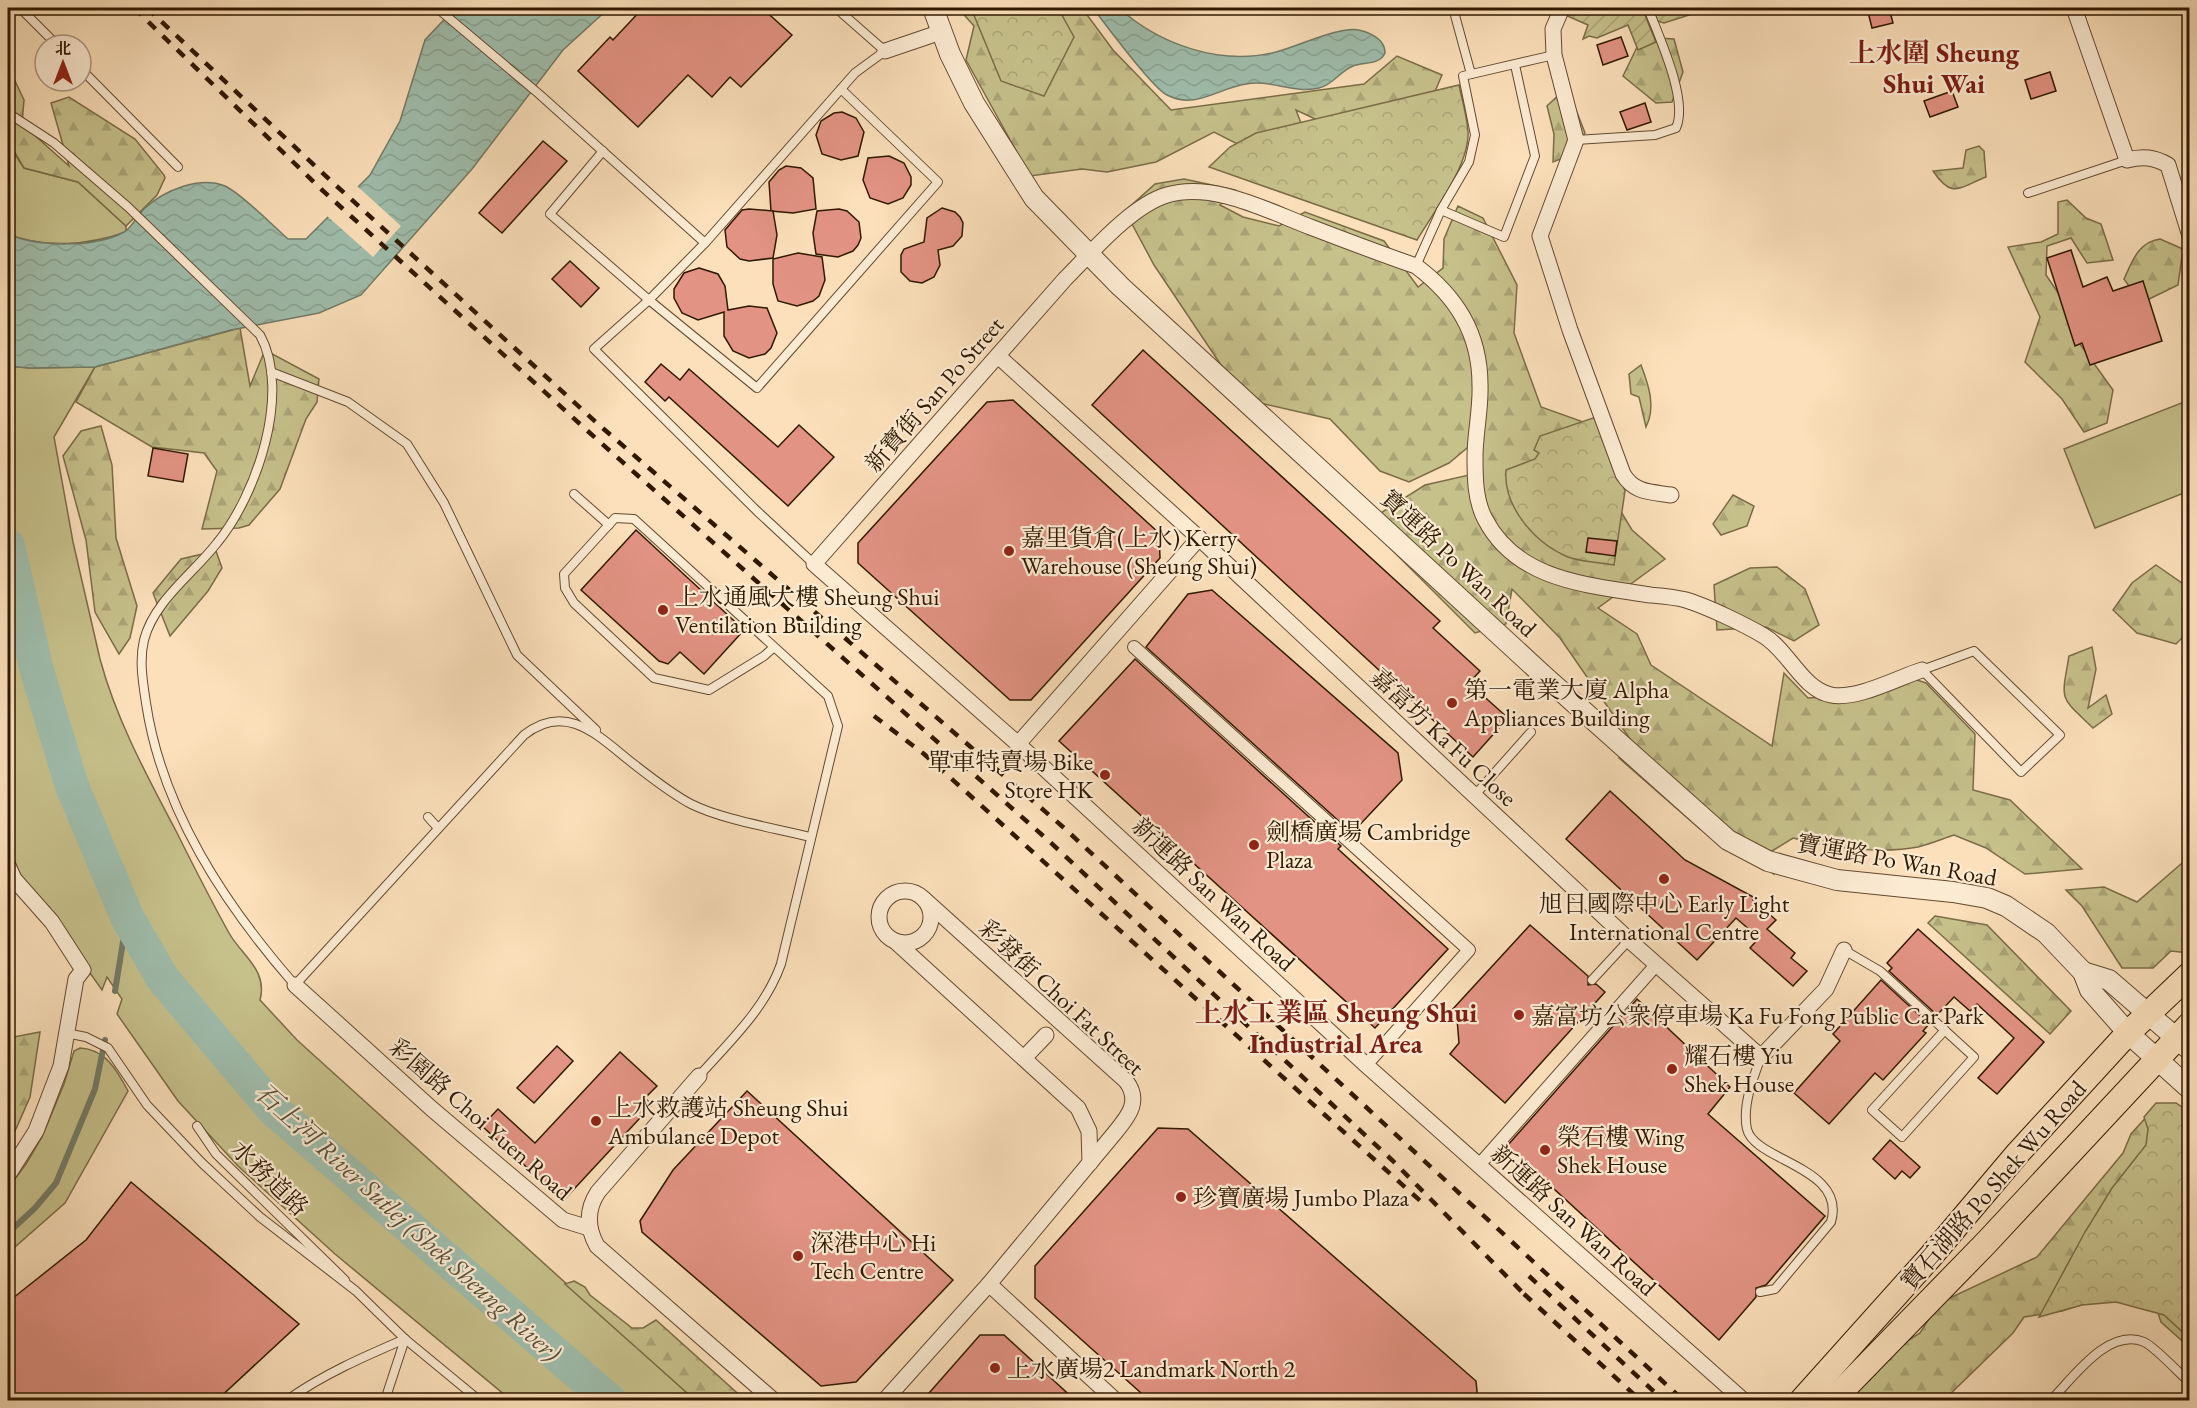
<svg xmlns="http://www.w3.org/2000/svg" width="2197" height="1408" font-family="'EB Garamond','Noto Serif SC',serif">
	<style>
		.grass { fill: #c6c08b; stroke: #7b6c46; stroke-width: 1.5 }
		.forest { fill: url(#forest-firs); stroke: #7b6c46; stroke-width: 1.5 }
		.park { fill: url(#park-crowns); stroke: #7b6c46; stroke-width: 1.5 }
		.garden { fill: url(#garden-furrows); stroke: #7b6c46; stroke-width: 1.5 }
		.water { fill: url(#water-waves); stroke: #737b67; stroke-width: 1.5 }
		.pier { fill: #fbe0bb }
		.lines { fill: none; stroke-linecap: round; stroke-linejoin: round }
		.stream { stroke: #737b67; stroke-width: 6 }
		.river { stroke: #9fbdac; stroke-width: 34 }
		.building { fill: #e39384; stroke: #301800; stroke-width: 1.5 }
		.service-casing { stroke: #634a2f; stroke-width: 10 }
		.pedestrian-casing { stroke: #634a2f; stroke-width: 14 }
		.minor-casing { stroke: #634a2f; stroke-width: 17 }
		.tertiary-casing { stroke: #634a2f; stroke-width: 22 }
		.primary-casing { stroke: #301800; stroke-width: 26 }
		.service { stroke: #fcebd3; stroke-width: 8 }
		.pedestrian { stroke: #fcebd3; stroke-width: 12 }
		.minor { stroke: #fcebd3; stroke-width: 15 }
		.tertiary { stroke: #fcebd3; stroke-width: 20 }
		.primary { stroke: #fbe0bb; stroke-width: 24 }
		.rail { stroke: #301800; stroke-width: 4.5; stroke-dasharray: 10 10; stroke-linecap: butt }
		.poi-dot { fill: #8f2418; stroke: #fcebd3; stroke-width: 2 }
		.labels { text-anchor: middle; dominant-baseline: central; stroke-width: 4.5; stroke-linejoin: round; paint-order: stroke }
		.street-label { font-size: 24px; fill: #301800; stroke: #fcebd3 }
		.poi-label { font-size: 24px; fill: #301800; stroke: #fcebd3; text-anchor: start }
		.water-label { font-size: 26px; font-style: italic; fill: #57523c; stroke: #fcebd3 }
		.quarter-label { font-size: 27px; font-weight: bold; fill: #7a1f14; stroke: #fcebd3 }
	</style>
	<defs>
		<pattern id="forest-firs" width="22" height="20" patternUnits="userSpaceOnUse" patternTransform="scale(1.5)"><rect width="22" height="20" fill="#c6c08b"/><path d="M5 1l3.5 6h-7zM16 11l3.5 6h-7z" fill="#aaa476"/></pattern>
		<pattern id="park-crowns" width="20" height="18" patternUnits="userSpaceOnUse" patternTransform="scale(1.5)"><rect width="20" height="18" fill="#c6c08b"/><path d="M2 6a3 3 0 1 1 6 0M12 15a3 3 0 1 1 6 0" fill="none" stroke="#aaa476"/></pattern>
		<pattern id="garden-furrows" width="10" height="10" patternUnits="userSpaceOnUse" patternTransform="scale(1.5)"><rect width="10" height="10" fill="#c6c08b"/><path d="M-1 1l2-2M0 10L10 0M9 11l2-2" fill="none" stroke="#aaa476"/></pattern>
		<pattern id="water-waves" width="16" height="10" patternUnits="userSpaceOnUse" patternTransform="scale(1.5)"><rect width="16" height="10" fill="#9fbdac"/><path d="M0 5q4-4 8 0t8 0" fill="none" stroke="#89a292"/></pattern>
	</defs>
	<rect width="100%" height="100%" fill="#fbe0bb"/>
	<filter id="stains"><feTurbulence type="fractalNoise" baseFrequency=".00333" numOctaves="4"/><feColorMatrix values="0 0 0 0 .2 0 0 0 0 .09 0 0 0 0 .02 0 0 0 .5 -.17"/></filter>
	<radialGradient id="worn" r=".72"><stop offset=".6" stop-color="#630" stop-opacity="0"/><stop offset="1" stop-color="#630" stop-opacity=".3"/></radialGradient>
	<g class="grass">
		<path d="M8,144L24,168L78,182L126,226V232C89,245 44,249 8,234Z"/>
		<path d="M8,366L30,368L95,367L54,437L73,542L100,659C116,719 147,776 176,831C193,865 210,899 229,933C242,956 268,970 260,1000L297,1040L695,1400H511L335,1254L238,1166L178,1101L117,1014L122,999L107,977L102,990L21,876L8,845Z"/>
		<path d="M2189,400V491L2095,528L2064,449Z"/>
		<path d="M80,1048C105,1049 117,1070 128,1091L65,1203L8,1253V1188L26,1164L42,1137L64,1084L74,1051Z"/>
	</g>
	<g class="forest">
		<path d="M958,8H1082L1113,50L1171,110L1364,84L1397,56L1442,75L1424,117L1345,133L1296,110L1307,139L1261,156L1214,132L1156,162L1107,172L1082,169L1030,176L966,60L974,26Z"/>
		<path d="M1642,37L1674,39L1683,72L1672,102L1656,103L1623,76Z"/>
		<path d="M8,66L24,100L22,124L69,166L51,103L69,97L135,139L164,175L165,178L157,195L126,226L78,182L24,168L8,141Z"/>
		<path d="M1567,87L1585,133L1569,156L1553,162L1554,134L1547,106Z"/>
		<path d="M1979,146L1984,151L1986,177C1958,188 1952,199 1933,171L1963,168L1966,150Z"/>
		<path d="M1184,179L1235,190L1220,205L1243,217L1279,226L1305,212L1384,241L1418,287L1443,268L1444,239L1458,206L1483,218L1517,285L1514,333L1541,407L1589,424L1617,505L1632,530L1665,559L1598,608L1637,634L1651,665L1772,746L1784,673L1808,698L1859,695L1914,679L1926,683L1975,734L1973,790L2010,800L2082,869L2025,874L1986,848L1954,835C1942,839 1930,844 1918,847C1882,854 1829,848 1793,838L1772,851L1774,874L1700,829L1619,758L1637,749L1560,638L1512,589L1506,624L1475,633L1365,523L1425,485L1474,474L1479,438L1449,463L1409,482L1380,471L1330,419L1260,403L1225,371L1154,265L1125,211L1155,184Z"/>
		<path d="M2067,200L2086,218L2101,224L2113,260L2087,263L2071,238L2047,246L2046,275L2065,303L2077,340L2113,390L2107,423L2084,432L2062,399L2025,362L2040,317L2008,247L2041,242L2058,234V202Z"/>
		<path d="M2160,239L2183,249L2178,285L2141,303L2124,279C2132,262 2138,242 2160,239Z"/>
		<path d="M240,328L250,386L265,350L319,379L317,402L306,419L280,489L249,525L239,528L202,529L217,471L204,453L152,447L76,402L95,367Z"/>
		<path d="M1641,365C1649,386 1656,407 1646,427L1639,397L1631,394L1629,374Z"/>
		<path d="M101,426L112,465L116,538L137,606L130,638L119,654L95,612L86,540L63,456L81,431Z"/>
		<path d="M1733,495L1754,506L1747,526L1721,535L1713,524Z"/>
		<path d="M216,551L222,568L208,591L170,636L153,593L181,559Z"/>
		<path d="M2156,565L2189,588V631L2176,644L2137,633L2113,610L2132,583Z"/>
		<path d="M1777,567L1805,589L1819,625L1794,641L1766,627L1717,630L1714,585L1750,568Z"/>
		<path d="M2092,647L2096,669L2088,708L2106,695L2112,714L2093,728C2059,695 2061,703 2069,656Z"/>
		<path d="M2189,857L2190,922L2187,923L2189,953L2171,951L2153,968H2122L2082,906L2066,890L2104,887L2137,902Z"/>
		<path d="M1935,916L1987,925L2071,1011L2050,1034L1928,923Z"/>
		<path d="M40,1032L30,1097L8,1147V1038Z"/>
		<path d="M2158,1104L2189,1114V1347L2161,1322L2155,1304L2092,1301L2062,1311L2024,1317L2013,1333L1944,1400H1845L1844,1398L1870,1380L1890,1352L1920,1333L1939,1303L2037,1257L2123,1153L2131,1134Z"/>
		<path d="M574,1281L585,1287L590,1295L632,1328H643L656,1320L745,1400H695L565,1284Z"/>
	</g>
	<g class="park">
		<path d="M971,8H1058L1074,37L1044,96L1001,81Z"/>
		<path d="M1459,85C1462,100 1467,116 1468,131C1470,164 1434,212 1417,240L1209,167L1230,147L1256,133Z"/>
		<path d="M1593,418L1601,424L1625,491L1614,565C1600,562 1581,562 1568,557C1535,543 1503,507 1506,470L1535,459L1539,453L1534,450L1540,436Z"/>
		<path d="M2156,1103H2176L2189,1112V1338L2164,1315L2116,1302L2082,1305L2039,1317L2085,1232L2112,1188L2146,1145L2148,1129L2144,1117Z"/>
	</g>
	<g class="garden">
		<path d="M1570,8H1642L1656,42L1638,50L1628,25L1597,38L1589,36L1583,39L1588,25L1565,15Z"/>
		<path d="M1652,8H1711L1664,23L1657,21Z"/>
	</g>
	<g class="water">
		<path d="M455,8H609L563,50L472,169L361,295L319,313L231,330L95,367L30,368L8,366V234C37,247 95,248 124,232C133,227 137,215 145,208C165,190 199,176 225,186C241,193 273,226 288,239H306L370,175L400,121L425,40Z"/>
		<path d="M1093,8H1119C1160,45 1221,66 1276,52C1299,46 1323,33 1347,30C1361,28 1385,36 1385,53C1380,65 1364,62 1353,66C1340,71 1333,85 1319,88C1294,94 1270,79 1246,84C1218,88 1196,110 1167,95C1152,88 1106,25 1093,8Z"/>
	</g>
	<path class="pier" d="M356,185L401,226L373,257L326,215Z"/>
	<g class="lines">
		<g class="stream">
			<path d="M115,991L127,917"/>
			<path d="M8,1233L35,1208L56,1183L95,1089L105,1040"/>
		</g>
		<path class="river" d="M8,546L37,671L72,786L127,917L163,979L273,1109L609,1400"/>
	</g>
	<g class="building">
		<path d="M643,8H762L792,35L741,87L730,77L712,97L688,75L638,127L578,71L610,37L613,40Z"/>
		<path d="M1867,8H1889L1893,23L1872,28Z"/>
		<path d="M1621,37L1628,56L1603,65L1597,45Z"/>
		<path d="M2050,72L2056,91L2031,99L2025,80Z"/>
		<path d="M1952,91L1958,107L1930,117L1924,101Z"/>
		<path d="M1645,103L1651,122L1627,130L1620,112Z"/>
		<path d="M842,112L856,118L864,132L858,156L841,160L822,154L816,135L821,121L834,113Z"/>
		<path d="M543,141L567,161L502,233L479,213Z"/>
		<path d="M889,156L904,163L911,177V185L903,198L888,204L870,198L863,180L868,158Z"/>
		<path d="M786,166L801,168L813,178L816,209L793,213L771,211L769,182L779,170Z"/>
		<path d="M942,208L955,212L960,217L963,223L962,236L953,246L938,250L940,265L934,277L922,283L910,281L901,272V255L904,249L924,242L927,218Z"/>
		<path d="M749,209L773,211L777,235L773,258L749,261L740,259L727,247L725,230L742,210Z"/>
		<path d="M839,209L847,211L859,222L861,238L858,245L853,251L838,257L816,254L813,233L817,211Z"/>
		<path d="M2071,250L2083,287L2107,277L2113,291L2143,281L2162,341L2090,365L2082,343L2075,346L2047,258Z"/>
		<path d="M798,253L822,257L825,280L819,296L813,301L797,306L778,301L773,284V259Z"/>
		<path d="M570,261L599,288L581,307L552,279Z"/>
		<path d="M699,268L718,274L725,286L728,310L749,306L767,308L777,333L771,348L765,354L749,358L733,351L724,336V312L698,320L682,313L674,298V289L684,273Z"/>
		<path d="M1143,350L1440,621L1433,628L1480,671L1469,683L1508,718L1473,757L1092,405Z"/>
		<path d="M661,364L680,380L689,369L778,447L799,425L834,457L788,506L669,397L665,401L645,382Z"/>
		<path d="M1013,400L1159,533L1160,558L1031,700H1010L858,563V543L987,402Z"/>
		<path d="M153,448L188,454L183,482L148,476Z"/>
		<path d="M636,530L744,630L704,674L680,652L668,664L659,661L581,590Z"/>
		<path d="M1588,538L1617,541L1615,556L1586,552Z"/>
		<path d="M1212,590L1398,753L1402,780L1352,833L1146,647L1188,594Z"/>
		<path d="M1135,659L1341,846L1338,849L1448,949L1375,1028L1059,741Z"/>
		<path d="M1610,791L1685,860L1755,898L1753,900L1776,920L1767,929L1795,953L1791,958L1807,971L1793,986L1750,948L1759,938L1736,918L1697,960L1566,839Z"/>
		<path d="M1530,925L1588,976V985L1596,984L1605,992L1505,1103L1450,1054L1459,1043L1457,1019L1451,1011Z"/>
		<path d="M1918,929L2044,1042L1997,1094L1978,1078L2014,1038L1977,1004L1970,1011L1954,997L1937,1015L1889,971L1892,968L1887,963Z"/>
		<path d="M1881,980L1929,1024L1923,1031L1926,1033L1883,1080L1875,1073L1829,1124L1794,1093L1840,1041L1833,1034Z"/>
		<path d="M1637,999L1730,1087L1708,1114L1825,1216L1766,1285L1756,1288V1297L1719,1340L1507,1146Z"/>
		<path d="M557,1046L573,1061L534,1103L517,1088Z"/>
		<path d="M620,1052L657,1086L645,1098L652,1105L563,1201L482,1126L498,1109L535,1143Z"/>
		<path d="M747,1091L953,1280L856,1382L821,1386L642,1232L640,1221L673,1170Z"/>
		<path d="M1158,1128L1188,1129L1476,1381L1478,1401H1150L1035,1298V1266Z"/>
		<path d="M1890,1140L1920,1167L1910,1178L1902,1171L1895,1179L1873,1159Z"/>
		<path d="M131,1182L299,1324L216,1401H17L8,1391V1302L86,1240Z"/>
		<path d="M980,1335H1004L1076,1401H922Z"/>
	</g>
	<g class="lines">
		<defs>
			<g id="service">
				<path d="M20,8L57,45"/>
				<path d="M437,8L539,94L705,243L855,73L885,51L836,8"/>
				<path d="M1453,8L1471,74"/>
				<path d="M81,69L178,167"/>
				<path d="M8,113L54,143L128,207L260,335C292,393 256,496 217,543C193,574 154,601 144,640C139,661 143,683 146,703C162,810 225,905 295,985L524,735C568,700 601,739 635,765C653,779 672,794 691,804C723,820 775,828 810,837"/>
				<path d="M1576,140L1655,135L1676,128C1689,100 1658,35 1648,8"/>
				<path d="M603,151L550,214L649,300L705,243"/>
				<path d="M2028,193L2127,160"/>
				<path d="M1441,210L1504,237L1535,156L1515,65"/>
				<path d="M1416,266L1441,210L1469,162L1475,135L1463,76L1554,55"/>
				<path d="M271,372L348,402L407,444L444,503L517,655L596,730"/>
				<path d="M574,494L609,525"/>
				<path d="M814,564L757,511L594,349L649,300L757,388L938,182L841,89"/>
				<path d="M1974,651L2060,735L2021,772L1922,670Z"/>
				<path d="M1474,796L1531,732"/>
				<path d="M428,817L438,828"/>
				<path d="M1844,950L1880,971L1974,1057L1902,1137L1872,1110L1945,1030"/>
				<path d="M1592,980L1629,940"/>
				<path d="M66,1033L86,1037L108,1048L147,1105L202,1163L260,1217L356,1291L405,1339L479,1400"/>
				<path d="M699,1076C730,1041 765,1009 781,964L838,726L828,696L634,519L615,518L564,574L565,588L574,603L654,678L709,690L764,656L774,647"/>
				<path d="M197,1126L216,1154L345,1280"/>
				<path d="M1760,1292L1775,1289L1831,1222C1847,1167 1754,1161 1747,1129C1742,1106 1753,1078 1761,1057"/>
				<path d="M287,1400C324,1374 363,1357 405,1339"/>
				<path d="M385,1400L405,1339"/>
				<path d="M2051,1400C2073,1378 2108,1327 2144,1342C2154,1346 2180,1374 2190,1383"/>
			</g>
			<g id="pedestrian">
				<path d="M1134,647L1469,950L1366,1065"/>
				<path d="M1479,1165L1656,965"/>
			</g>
			<g id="minor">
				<path d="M1562,8L1553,29L1554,55L1576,140L1540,236L1570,330L1623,474C1634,493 1651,492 1671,495"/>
				<path d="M2074,8L2127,160C2143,156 2154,157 2168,165L2190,236"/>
				<path d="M885,51L941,32"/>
				<path d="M998,356L1199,538L1629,940L1761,1057L1826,989L1844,950"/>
				<path d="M1018,744L1199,538"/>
				<path d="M8,866L14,879L52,922L83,970L76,979L61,1066L36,1131L8,1175"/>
				<circle cx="905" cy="917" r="26"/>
				<path d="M896,942L1078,1108L1089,1131L1090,1163"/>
				<path d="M295,985L432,1109L563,1220L589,1228"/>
				<path d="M1024,1058L1046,1035"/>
				<path d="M699,1076L598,1192C586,1210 587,1228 597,1246L773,1400"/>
				<path d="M989,1284L1115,1400"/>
				<path d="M885,1400L989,1284L1113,1135C1127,1118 1142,1102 1126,1081L925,900"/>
				<path d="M1743,1400L1366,1065L1018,744L814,564L1065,279C1091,253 1132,205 1167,195C1214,181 1270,212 1313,228C1347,241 1381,254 1416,266C1456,296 1480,333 1480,385C1481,409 1475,433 1475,457C1475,477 1475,500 1485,519C1517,581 1588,585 1650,595C1662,596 1675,597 1686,600C1706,606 1746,625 1764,636C1789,651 1802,689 1831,695C1857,700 1897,678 1922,670"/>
			</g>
			<g id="tertiary">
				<path d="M933,8L950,54L974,103L1034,198L1120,286L1543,675L1728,840L1768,861L1837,880L1953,892L1987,898L2006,906L2046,933L2083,972L2090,990L2128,1033L2190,1089"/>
				<path d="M2083,972L2109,980L2190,1050"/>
			</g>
			<g id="primary">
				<path d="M1802,1400L1931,1256L2018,1153L2128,1033L2190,974"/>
				<path d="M1833,1400L1986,1243L2190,1024"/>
			</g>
		</defs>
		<use href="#service" class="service-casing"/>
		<use href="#pedestrian" class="pedestrian-casing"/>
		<use href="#minor" class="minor-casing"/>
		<use href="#tertiary" class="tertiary-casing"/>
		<use href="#primary" class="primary-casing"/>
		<use href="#service" class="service"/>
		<use href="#pedestrian" class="pedestrian"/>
		<use href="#minor" class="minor"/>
		<use href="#tertiary" class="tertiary"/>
		<use href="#primary" class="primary"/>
		<g class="rail">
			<path d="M134,8L321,189L591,434L1050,842L1393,1161L1529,1299"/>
			<path d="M147,8L330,180L598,424L1063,827L1683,1400"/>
			<path d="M874,716L924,754L1426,1206"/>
			<path d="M1529,1276L1663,1400"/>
			<path d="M1524,1294L1640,1400"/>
		</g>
	</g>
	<g class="poi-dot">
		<circle cx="1009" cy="551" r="6"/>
		<circle cx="663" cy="610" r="6"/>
		<circle cx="1452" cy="703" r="6"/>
		<circle cx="1105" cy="775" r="6"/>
		<circle cx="1254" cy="845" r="6"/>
		<circle cx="1664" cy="879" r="6"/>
		<circle cx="1519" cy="1015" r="6"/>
		<circle cx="1672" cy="1069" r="6"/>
		<circle cx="596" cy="1121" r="6"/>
		<circle cx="1545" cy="1150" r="6"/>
		<circle cx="1181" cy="1197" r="6"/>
		<circle cx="798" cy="1256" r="6"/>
		<circle cx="995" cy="1368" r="6"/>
	</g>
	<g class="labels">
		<g class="street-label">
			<text transform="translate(934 394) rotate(-49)">新寶街 San Po Street</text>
			<text transform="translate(1459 563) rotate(43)">寶運路 Po Wan Road</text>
			<text transform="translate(1444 737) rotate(43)">嘉富坊 Ka Fu Close</text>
			<text transform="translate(1897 860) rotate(10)">寶運路 Po Wan Road</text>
			<text transform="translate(1214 894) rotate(43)">新運路 San Wan Road</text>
			<text transform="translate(1062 997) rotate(43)">彩發街 Choi Fat Street</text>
			<text transform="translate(481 1119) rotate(41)">彩園路 Choi Yuen Road</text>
			<text transform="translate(270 1178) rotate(44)">水務道路</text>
			<text transform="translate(1993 1185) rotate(-49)">寶石湖路 Po Shek Wu Road</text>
			<text transform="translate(1574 1220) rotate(42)">新運路 San Wan Road</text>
		</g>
		<g class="poi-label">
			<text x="1021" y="537">嘉里貨倉(上水) Kerry<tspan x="1021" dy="28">Warehouse (Sheung Shui)</tspan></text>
			<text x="675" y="596">上水通風大樓 Sheung Shui<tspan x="675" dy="28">Ventilation Building</tspan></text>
			<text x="1464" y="689">第一電業大廈 Alpha<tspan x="1464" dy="28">Appliances Building</tspan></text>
			<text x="1093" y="761" text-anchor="end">單車特賣場 Bike<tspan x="1093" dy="28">Store HK</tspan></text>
			<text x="1266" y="831">劍橋廣場 Cambridge<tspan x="1266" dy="28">Plaza</tspan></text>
			<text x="1664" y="903" text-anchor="middle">旭日國際中心 Early Light<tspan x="1664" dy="28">International Centre</tspan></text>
			<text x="1531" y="1015">嘉富坊公衆停車場 Ka Fu Fong Public Car Park</text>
			<text x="1684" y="1055">耀石樓 Yiu<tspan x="1684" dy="28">Shek House</tspan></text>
			<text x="608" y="1107">上水救護站 Sheung Shui<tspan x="608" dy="28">Ambulance Depot</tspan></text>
			<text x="1557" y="1136">榮石樓 Wing<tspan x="1557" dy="28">Shek House</tspan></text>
			<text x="1193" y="1197">珍寶廣場 Jumbo Plaza</text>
			<text x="810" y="1242">深港中心 Hi<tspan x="810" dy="28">Tech Centre</tspan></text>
			<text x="1007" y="1368">上水廣場2 Landmark North 2</text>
		</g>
		<g class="water-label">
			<text transform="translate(408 1222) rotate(42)">石上河 River Sutlej (Shek Sheung River)</text>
		</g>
		<g class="quarter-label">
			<text x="1934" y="52">上水圍 Sheung<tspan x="1934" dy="31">Shui Wai</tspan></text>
			<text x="1336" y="1012">上水工業區 Sheung Shui<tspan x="1336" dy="31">Industrial Area</tspan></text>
		</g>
	</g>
	<rect width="2197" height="1408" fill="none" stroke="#fbe0bb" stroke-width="30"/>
	<rect x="9" y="9" width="2179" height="1390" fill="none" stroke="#301800" stroke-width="3"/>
	<rect x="15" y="15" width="2167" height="1378" fill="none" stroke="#301800" stroke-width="1.5"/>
	<g transform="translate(63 63)"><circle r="28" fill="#fcebd3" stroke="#aa977f" stroke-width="1.5"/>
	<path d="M0-4.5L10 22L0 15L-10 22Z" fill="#8f2418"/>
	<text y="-9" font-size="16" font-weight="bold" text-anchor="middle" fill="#301800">北</text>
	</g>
	<rect width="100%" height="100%" filter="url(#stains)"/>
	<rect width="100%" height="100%" fill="url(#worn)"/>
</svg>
